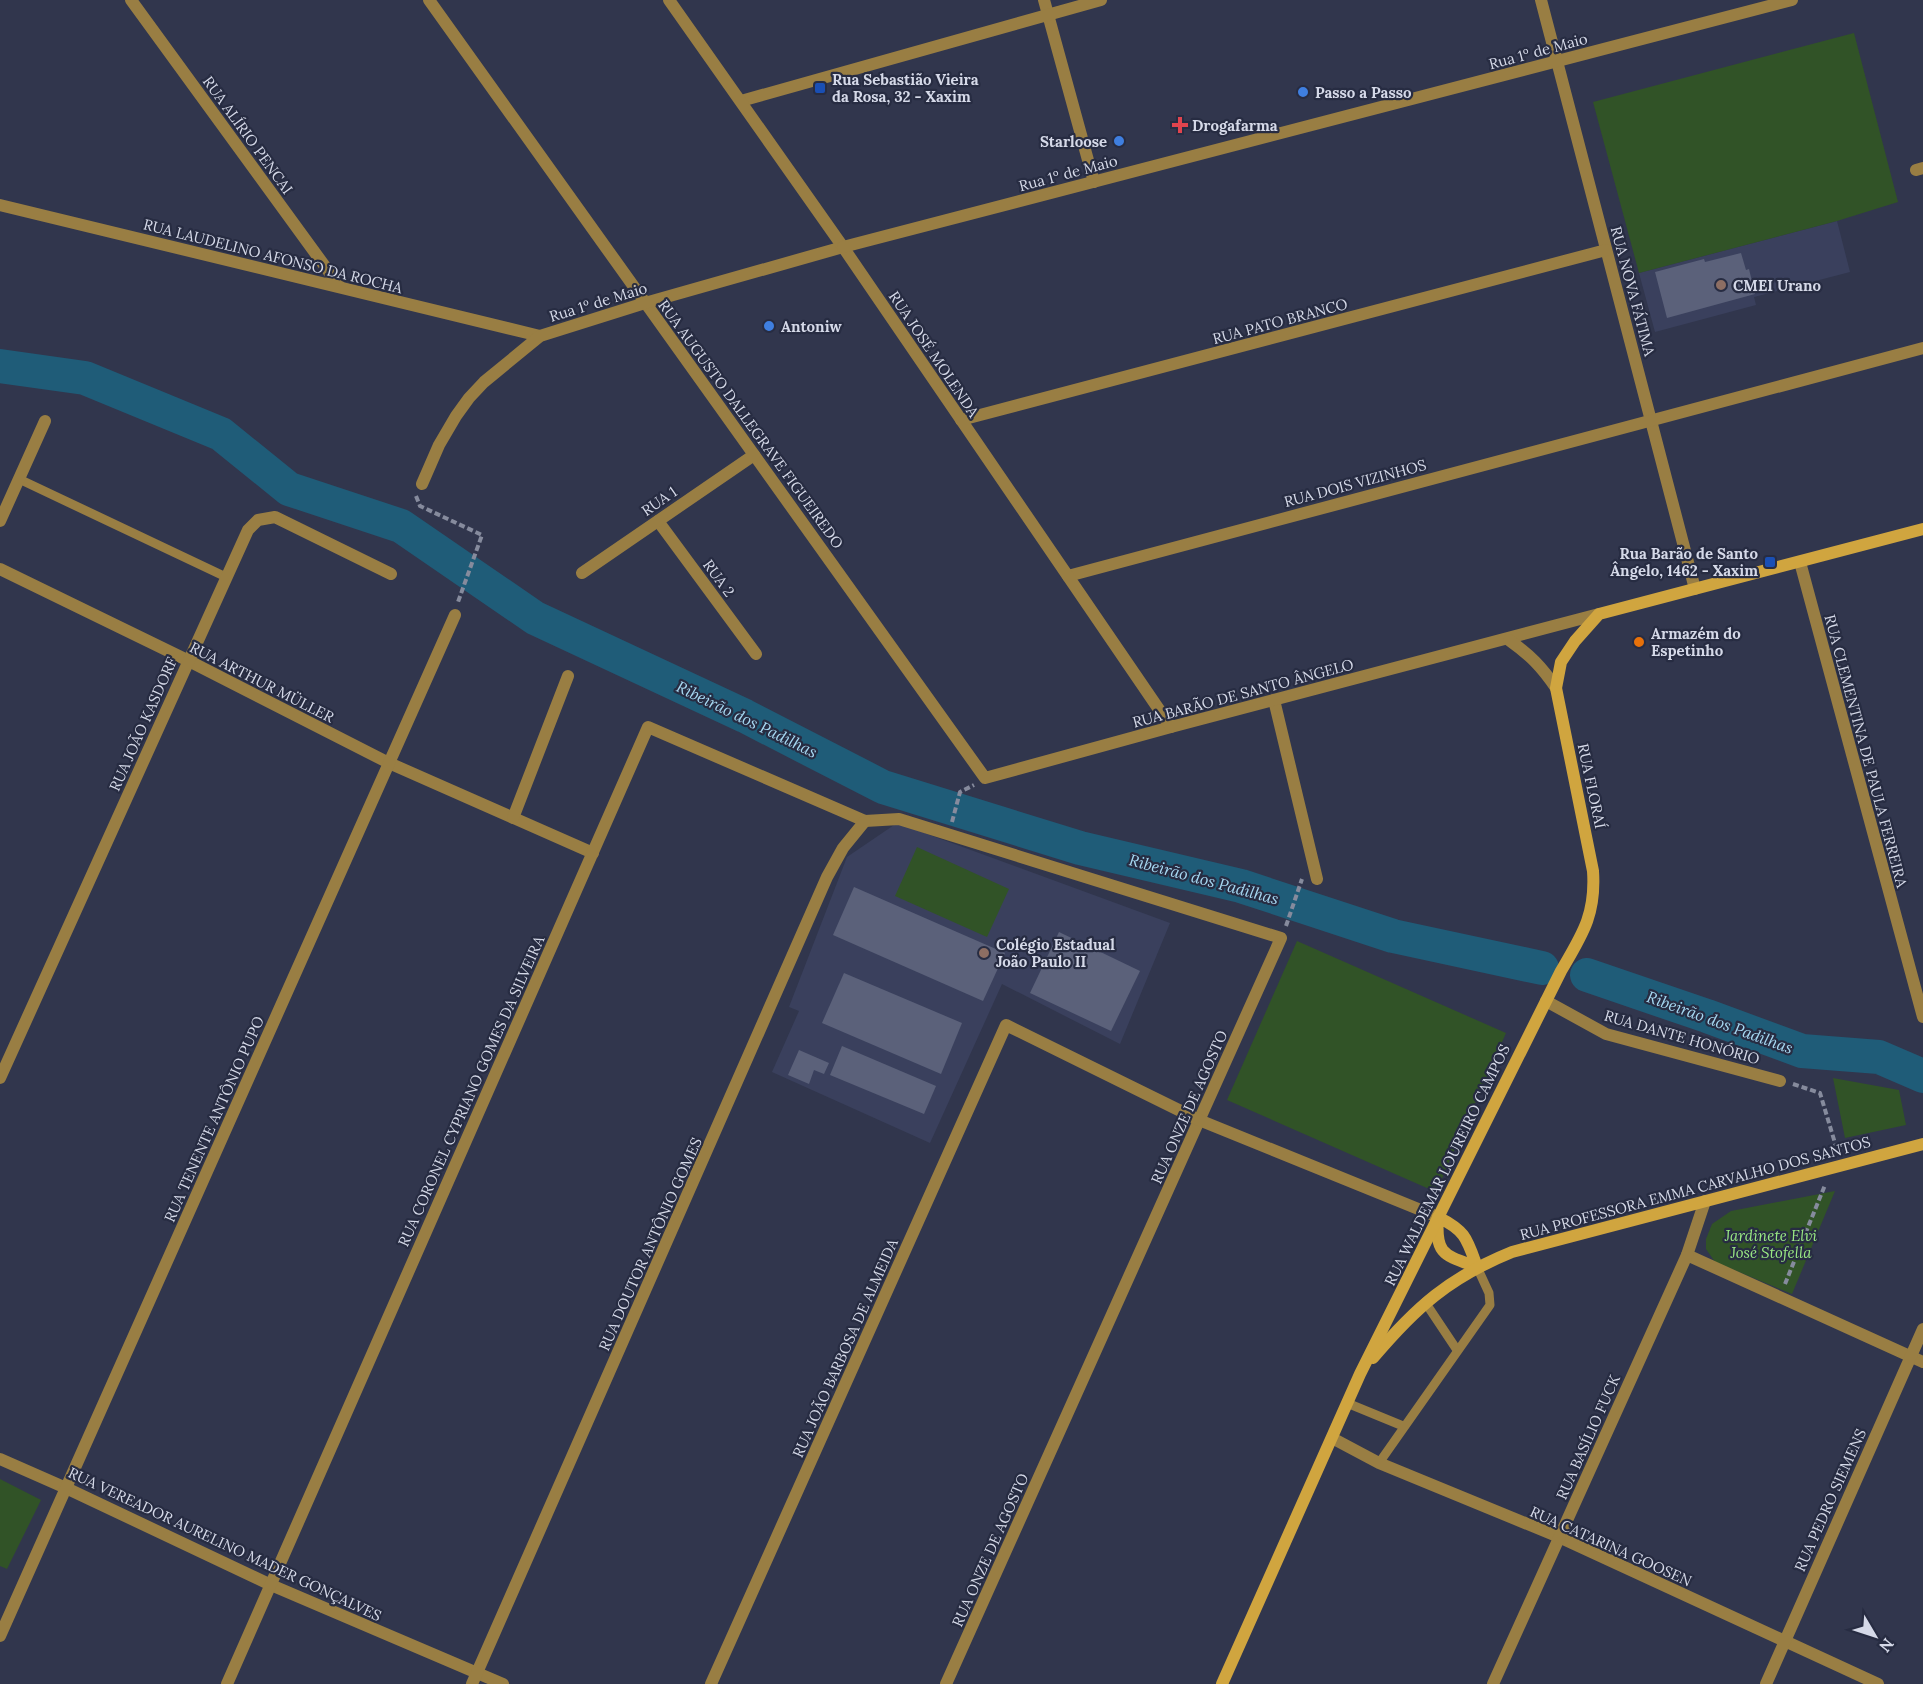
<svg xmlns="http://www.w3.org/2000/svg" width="1923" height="1684" font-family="Lora,serif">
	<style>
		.built { fill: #3a405d }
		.green { fill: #315327 }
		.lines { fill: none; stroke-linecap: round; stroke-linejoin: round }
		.river { stroke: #1f5c78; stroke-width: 34 }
		.building { fill: #5b617a }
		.path { stroke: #868b9d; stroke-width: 4; stroke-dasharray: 6 3; stroke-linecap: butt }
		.service { stroke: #997e43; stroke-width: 9 }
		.minor { stroke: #997e43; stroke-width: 12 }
		.tertiary { stroke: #997e43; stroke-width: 12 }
		.secondary { stroke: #d0a53f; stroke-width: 12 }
		.transit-dot { fill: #1a4fb4; stroke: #272c42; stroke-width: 2 }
		.shop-dot { fill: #3f7fe0; stroke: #272c42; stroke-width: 2 }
		.health-dot { fill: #e0444e; stroke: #272c42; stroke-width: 2 }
		.education-dot { fill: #8d6e63; stroke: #272c42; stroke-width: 2 }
		.food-dot { fill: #e8710a; stroke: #272c42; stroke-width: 2 }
		.labels { text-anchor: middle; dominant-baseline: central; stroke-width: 4.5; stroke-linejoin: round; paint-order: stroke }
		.street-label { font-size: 15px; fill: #d5d9e8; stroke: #272c42 }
		.poi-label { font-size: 15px; font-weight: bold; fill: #d5d9e8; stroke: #272c42; text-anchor: start }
		.park-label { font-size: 15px; font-style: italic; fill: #9aea83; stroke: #272c42 }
		.water-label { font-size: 16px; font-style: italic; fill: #a6d8f2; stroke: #272c42 }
	</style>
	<rect width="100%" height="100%" fill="#31364d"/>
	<g class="built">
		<path d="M1837,221L1850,272L1754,297L1756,305L1655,332L1639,273Z"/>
		<path d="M897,823L1170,923L1120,1044L1002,984L930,1143L772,1072L799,1011L789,1007L847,857Z"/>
	</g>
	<g class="green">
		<path d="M1854,33L1898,202L1837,221L1639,273L1593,102Z"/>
		<path d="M917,847L1009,889L987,937L895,896Z"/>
		<path d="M1297,941L1506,1033L1436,1192L1227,1100Z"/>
		<path d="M1833,1078L1899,1090L1906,1125L1845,1138Z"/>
		<path d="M1835,1191L1792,1294L1715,1262L1706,1249V1239L1712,1224L1731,1211Z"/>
		<path d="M0,1479L41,1500L7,1569L0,1566Z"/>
	</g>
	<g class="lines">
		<g class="river">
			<path d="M0,366L85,378L221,434L289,489L401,526L535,618L745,716L883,787L1080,848L1241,886L1393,936L1542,968"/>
			<path d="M1587,975L1707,1016L1802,1051L1879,1057L1923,1076"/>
		</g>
	</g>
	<g class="building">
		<path d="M1741,253L1746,270L1749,269L1755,294L1667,318L1655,272L1704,259L1705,262Z"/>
		<path d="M854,887L1005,953L983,1001L833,935Z"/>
		<path d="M1059,932L1140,971L1111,1031L1030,993Z"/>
		<path d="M844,973L962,1023L941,1074L822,1023Z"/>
		<path d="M842,1046L936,1086L924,1114L830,1075Z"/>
		<path d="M799,1050L829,1063L824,1074L814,1070L809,1084L788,1075Z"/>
	</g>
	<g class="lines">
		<g class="path">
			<path d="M416,496L420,506L482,535L458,602"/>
			<path d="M952,822L960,792L974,785"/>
			<path d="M1286,926L1302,879"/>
			<path d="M1793,1084L1820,1093L1838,1153"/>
			<path d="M1785,1284L1825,1185"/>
		</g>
		<g class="service">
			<path d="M19,479L226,577"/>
			<path d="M1425,1302L1457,1350"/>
			<path d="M1347,1403L1403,1426"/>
			<path d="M1379,1463L1490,1305L1489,1293L1477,1267"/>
		</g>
		<g class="minor">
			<path d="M131,0L340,287"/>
			<path d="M429,0L985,778L1171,727"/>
			<path d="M1044,0L1094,182"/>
			<path d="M1541,0L1695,589"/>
			<path d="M741,101L1101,0"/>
			<path d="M1916,170L1923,168"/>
			<path d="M0,205L540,336"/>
			<path d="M961,420L1606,250"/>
			<path d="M422,484L439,445L456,416L469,398L484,382L540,336L645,303L843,247"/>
			<path d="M0,521L45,421"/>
			<path d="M658,521L756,654"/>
			<path d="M1800,562L1923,1017"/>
			<path d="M0,569L189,661L389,763L593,853"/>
			<path d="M582,573L754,455"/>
			<path d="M1068,576L1923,348"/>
			<path d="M1274,700L1317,879"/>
			<path d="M513,818L568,676"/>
			<path d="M1546,1001L1606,1034L1780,1081"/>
			<path d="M0,1078L248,530L258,520L275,517L391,574"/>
			<path d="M1687,1255L1923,1362"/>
			<path d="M1332,1438L1379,1463L1559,1537L1878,1684"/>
			<path d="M0,1459L66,1488L271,1585L503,1684"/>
			<path d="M0,1636L455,615"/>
			<path d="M227,1684L648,727L865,821L899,819L1281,938L946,1684"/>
			<path d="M472,1684L827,877L843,848L865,821"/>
			<path d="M711,1684L1006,1025L1199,1120L1438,1217"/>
			<path d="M1493,1684L1687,1255L1705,1201"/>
			<path d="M1766,1684L1923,1329"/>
		</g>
		<g class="tertiary">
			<path d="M669,0L843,247L1171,727L1599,614"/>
			<path d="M843,247L1792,0"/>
			<path d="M1509,640C1530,655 1542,667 1556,688"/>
		</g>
		<g class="secondary">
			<path d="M1438,1217C1466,1231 1467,1239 1477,1267C1444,1255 1435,1255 1438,1217Z"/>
			<path d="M1373,1358C1416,1307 1450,1277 1512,1252L1923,1144"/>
			<path d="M1222,1684L1360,1374L1561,971C1582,935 1596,915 1593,871L1556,688L1561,662L1575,641L1599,614L1923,529"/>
		</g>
	</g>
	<g class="transit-dot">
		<rect x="814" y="82" width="12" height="12" rx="3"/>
		<rect x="1764" y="556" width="12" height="12" rx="3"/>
	</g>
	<g class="shop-dot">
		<circle cx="1303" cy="92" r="6"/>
		<circle cx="1119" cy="141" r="6"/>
		<circle cx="769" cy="326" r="6"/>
	</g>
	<path class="health-dot" d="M1177 116h6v6h6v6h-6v6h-6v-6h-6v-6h6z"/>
	<g class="education-dot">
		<circle cx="1721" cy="285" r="6"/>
		<circle cx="984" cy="953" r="6"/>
	</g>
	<circle class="food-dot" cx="1639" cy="642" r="6"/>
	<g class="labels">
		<g class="street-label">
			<text transform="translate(1538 51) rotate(-15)">Rua 1º de Maio</text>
			<text transform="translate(248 135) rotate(54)">RUA ALÍRIO PENCAI</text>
			<text transform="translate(1068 173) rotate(-15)">Rua 1º de Maio</text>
			<text transform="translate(273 256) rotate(14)">RUA LAUDELINO AFONSO DA ROCHA</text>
			<text transform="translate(1633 291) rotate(75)">RUA NOVA FÁTIMA</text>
			<text transform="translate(598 302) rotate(-17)">Rua 1º de Maio</text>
			<text transform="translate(1280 321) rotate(-15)">RUA PATO BRANCO</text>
			<text transform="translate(934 354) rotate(56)">RUA JOSÉ MOLENDA</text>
			<text transform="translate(751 424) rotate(54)">RUA AUGUSTO DALLEGRAVE FIGUEIREDO</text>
			<text transform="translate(1355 483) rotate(-15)">RUA DOIS VIZINHOS</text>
			<text transform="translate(659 501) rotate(-35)">RUA 1</text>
			<text transform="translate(719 578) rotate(54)">RUA 2</text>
			<text transform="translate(262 682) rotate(27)">RUA ARTHUR MÜLLER</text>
			<text transform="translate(1243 693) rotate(-15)">RUA BARÃO DE SANTO ÂNGELO</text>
			<text transform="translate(143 724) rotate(-66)">RUA JOÃO KASDORF</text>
			<text transform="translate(1866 751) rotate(75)">RUA CLEMENTINA DE PAULA FERREIRA</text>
			<text transform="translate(1592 786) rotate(78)">RUA FLORAÍ</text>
			<text transform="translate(1682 1037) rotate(16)">RUA DANTE HONÓRIO</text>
			<text transform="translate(471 1091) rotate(-66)">RUA CORONEL CYPRIANO GOMES DA SILVEIRA</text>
			<text transform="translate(1189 1107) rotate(-66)">RUA ONZE DE AGOSTO</text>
			<text transform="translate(214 1119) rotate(-66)">RUA TENENTE ANTÔNIO PUPO</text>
			<text transform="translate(1447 1165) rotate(-64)">RUA WALDEMAR LOUREIRO CAMPOS</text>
			<text transform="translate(1695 1188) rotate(-15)">RUA PROFESSORA EMMA CARVALHO DOS SANTOS</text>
			<text transform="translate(650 1244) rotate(-66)">RUA DOUTOR ANTÔNIO GOMES</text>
			<text transform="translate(845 1348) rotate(-66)">RUA JOÃO BARBOSA DE ALMEIDA</text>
			<text transform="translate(1588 1437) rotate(-66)">RUA BASÍLIO FUCK</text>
			<text transform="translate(1830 1500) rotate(-66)">RUA PEDRO SIEMENS</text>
			<text transform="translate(225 1544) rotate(25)">RUA VEREADOR AURELINO MADER GONÇALVES</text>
			<text transform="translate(1611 1546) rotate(24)">RUA CATARINA GOOSEN</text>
			<text transform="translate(990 1550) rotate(-66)">RUA ONZE DE AGOSTO</text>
		</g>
		<g class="poi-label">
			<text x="832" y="79">Rua Sebastião Vieira<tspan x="832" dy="17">da Rosa, 32 - Xaxim</tspan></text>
			<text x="1315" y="92">Passo a Passo</text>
			<text x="1192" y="125">Drogafarma</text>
			<text x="1107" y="141" text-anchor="end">Starloose</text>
			<text x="1733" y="285">CMEI Urano</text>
			<text x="781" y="326">Antoniw</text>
			<text x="1758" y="553" text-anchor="end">Rua Barão de Santo<tspan x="1758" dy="17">Ângelo, 1462 - Xaxim</tspan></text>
			<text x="1651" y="633">Armazém do<tspan x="1651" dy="17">Espetinho</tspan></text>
			<text x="996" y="944">Colégio Estadual<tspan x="996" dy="17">João Paulo II</tspan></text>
		</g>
		<g class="park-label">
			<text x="1771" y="1235">Jardinete Elvi<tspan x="1771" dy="17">José Stofella</tspan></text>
		</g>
		<g class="water-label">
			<text transform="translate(747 719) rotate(26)">Ribeirão dos Padilhas</text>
			<text transform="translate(1204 879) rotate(15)">Ribeirão dos Padilhas</text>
			<text transform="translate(1720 1022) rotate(20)">Ribeirão dos Padilhas</text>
		</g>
	</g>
	<g transform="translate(1875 1636) rotate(129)" stroke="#272c42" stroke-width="4.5" paint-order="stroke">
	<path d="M0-4.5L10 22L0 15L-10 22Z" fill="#d5d9e8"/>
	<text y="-9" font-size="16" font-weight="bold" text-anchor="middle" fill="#d5d9e8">N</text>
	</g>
</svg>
